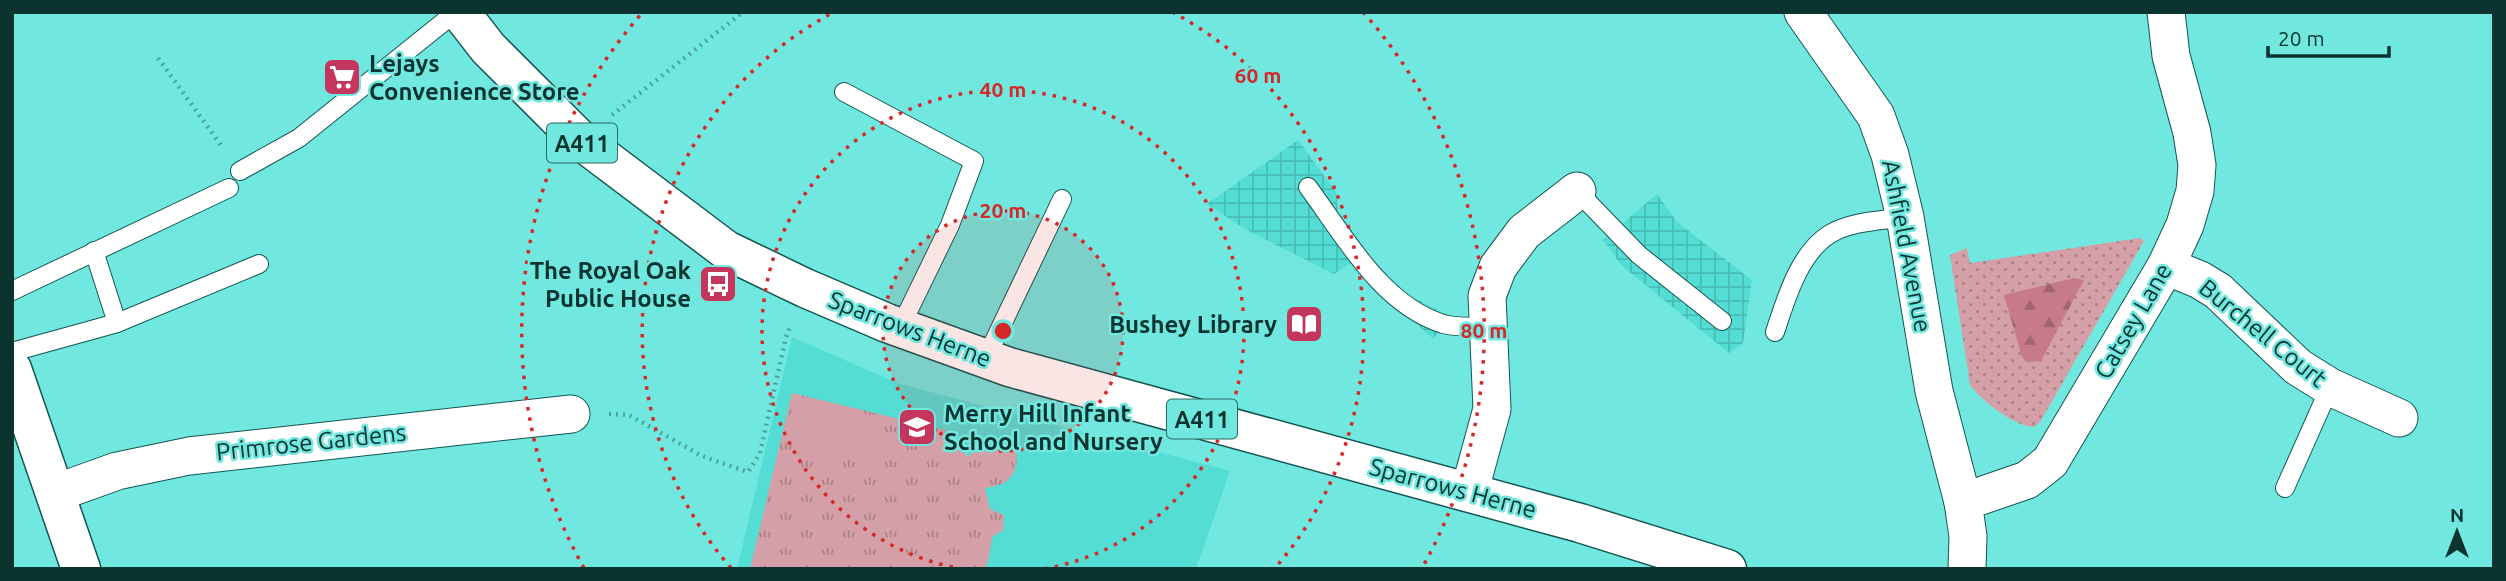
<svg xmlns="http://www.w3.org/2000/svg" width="2506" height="581" font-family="Ubuntu,sans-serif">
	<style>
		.built { fill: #54ddd4 }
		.industrial { fill: url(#industrial-grid) }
		.grass { fill: url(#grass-dots) }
		.forest { fill: url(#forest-firs) }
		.park { fill: url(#park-tufts) }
		.pitch { fill: #d49fa7 }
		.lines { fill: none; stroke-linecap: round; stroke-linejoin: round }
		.lane-casing { stroke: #125652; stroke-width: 20 }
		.street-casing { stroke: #125652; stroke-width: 39 }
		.secondary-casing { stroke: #125652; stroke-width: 41 }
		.primary-casing { stroke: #125652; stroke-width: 41 }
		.path { stroke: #4ba49d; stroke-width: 4.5; stroke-dasharray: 2 5; stroke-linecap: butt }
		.lane { stroke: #fff; stroke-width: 18 }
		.street { stroke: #fff; stroke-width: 37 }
		.secondary { stroke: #fff; stroke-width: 38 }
		.primary { stroke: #fff; stroke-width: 38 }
		.ring { fill: none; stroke: #d62828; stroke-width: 3.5; stroke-dasharray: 3.5 7 }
		.labels { text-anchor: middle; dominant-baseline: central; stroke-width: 5; stroke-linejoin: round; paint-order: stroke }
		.shield { fill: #71e8df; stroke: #2a6964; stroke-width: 2 }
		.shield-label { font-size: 23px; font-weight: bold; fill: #0b3330 }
		.poi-label { font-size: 24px; font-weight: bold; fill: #0b3330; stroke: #71e8df; text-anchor: start }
		.street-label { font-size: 24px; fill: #0b3330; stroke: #71e8df }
		.centre { fill: #d62828; stroke: #71e8df; stroke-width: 3.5 }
		.ring-label { font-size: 21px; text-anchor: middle; font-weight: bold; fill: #d62828; stroke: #71e8df; stroke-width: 5; stroke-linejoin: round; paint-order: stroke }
	</style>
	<defs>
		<pattern id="industrial-grid" width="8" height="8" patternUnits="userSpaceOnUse" patternTransform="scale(1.75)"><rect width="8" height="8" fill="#54ddd4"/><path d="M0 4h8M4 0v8" fill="none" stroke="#48beb6"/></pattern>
		<pattern id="grass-dots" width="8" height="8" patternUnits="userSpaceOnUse" patternTransform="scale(1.75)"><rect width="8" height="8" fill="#d49fa7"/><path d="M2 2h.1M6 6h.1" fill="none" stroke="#aa8288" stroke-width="1.8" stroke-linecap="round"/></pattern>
		<pattern id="forest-firs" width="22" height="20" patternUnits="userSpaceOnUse" patternTransform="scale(1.75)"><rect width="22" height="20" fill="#c77b88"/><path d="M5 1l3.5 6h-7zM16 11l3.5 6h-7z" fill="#a06570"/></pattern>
		<pattern id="park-tufts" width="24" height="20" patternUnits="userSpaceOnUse" patternTransform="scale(1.75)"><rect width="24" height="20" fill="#d49fa7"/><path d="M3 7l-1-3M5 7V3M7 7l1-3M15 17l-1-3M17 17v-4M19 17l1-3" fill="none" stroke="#aa8288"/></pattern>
	</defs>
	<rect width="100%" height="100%" fill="#71e8df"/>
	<path class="built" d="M792,337L897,383L1230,471L1196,569H737Z"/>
	<g class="industrial">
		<path d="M1298,140L1336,192L1338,211L1373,260L1409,296L1451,316L1433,339L1351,263L1334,274L1245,229L1207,204Z"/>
		<path d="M1657,194L1677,222L1752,280L1743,343L1729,353L1622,266L1603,240Z"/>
	</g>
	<path class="grass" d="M2140,238L2144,241L2040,422L2034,427C2015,427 1981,400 1970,385L1950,255L1967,248L1970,263Z"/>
	<path class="forest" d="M2074,278L2084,280L2041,361L2028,362L2022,357L2004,295Z"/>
	<path class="park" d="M792,393L945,430L968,457C1014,408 1032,468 1002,484C997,486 990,487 985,488L990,509L1004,515L1003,530L992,537L989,557L985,569H750Z"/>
	<path class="pitch" d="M799,398L884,418L874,462L788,443Z"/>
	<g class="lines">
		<defs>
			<g id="lane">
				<path d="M844,92L974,161L950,225L900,328"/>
				<path d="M240,171L299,138L456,12"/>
				<path d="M1308,187C1345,237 1381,304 1443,324C1457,328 1473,326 1487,327"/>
				<path d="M1577,191L1639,255L1722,321"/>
				<path d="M94,251L117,323"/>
				<path d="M12,291L229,188"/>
				<path d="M1775,332C1786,299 1799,253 1830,234C1851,221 1881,221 1905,217"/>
				<path d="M12,352L117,323L259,264"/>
				<path d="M986,358L1062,199"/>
				<path d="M2285,488L2330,387"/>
			</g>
			<g id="street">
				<path d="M1803,12L1876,116L1890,155L1905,217L1934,391L1963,502"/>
				<path d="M2166,266L2200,280L2218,291L2298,367L2330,387L2399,418"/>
				<path d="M56,493L117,471L189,456L571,414"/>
				<path d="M1469,493L1492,409L1487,296L1498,267L1524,232L1577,191"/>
				<path d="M1967,569L1968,536L1963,502L2027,480L2050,462L2166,266L2185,225L2195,191L2197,165L2192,133L2171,56L2166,12"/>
			</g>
			<path id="secondary" d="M12,369L81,569"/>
			<path id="primary" d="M460,12L488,48L580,140L726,250L805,288L887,323L1009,367L1580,523L1727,569"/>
		</defs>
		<use href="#lane" class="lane-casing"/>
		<use href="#street" class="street-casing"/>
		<use href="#secondary" class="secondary-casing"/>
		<use href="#primary" class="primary-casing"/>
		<g class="path">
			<path d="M158,58L223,148"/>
			<path d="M612,115L743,12"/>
			<path d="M609,414L629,415L702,456L748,472L760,453L786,337L791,325"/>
		</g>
		<use href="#lane" class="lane"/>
		<use href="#street" class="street"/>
		<use href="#secondary" class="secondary"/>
		<use href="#primary" class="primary"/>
	</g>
	<circle cx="1003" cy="331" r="120" fill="#d62828" fill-opacity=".12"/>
	<g class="ring">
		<circle cx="1003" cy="331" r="120"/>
		<path d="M963 569A241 241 0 1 1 1043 569"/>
		<path d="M731 568A361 361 0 0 1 834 12M1172 12A361 361 0 0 1 1275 568"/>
		<path d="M584 568A481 481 0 0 1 643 12M1363 12A481 481 0 0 1 1422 568"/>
	</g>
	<defs>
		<symbol id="supermarket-square" viewBox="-11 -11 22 22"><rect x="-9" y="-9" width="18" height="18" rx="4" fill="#c5365e" stroke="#71e8df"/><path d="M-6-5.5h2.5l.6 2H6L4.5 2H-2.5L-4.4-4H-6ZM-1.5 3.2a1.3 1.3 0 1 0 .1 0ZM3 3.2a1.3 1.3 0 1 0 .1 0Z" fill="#fff"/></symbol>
		<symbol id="bus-square" viewBox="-11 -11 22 22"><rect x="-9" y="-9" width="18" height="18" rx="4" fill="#c5365e" stroke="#71e8df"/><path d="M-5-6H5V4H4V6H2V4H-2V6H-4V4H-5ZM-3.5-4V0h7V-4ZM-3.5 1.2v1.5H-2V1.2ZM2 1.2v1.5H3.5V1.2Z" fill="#fff"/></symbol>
		<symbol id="library-square" viewBox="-11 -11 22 22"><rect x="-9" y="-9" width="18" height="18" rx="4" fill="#c5365e" stroke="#71e8df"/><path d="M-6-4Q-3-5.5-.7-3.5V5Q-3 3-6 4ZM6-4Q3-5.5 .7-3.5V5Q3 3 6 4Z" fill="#fff"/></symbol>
		<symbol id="school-square" viewBox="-11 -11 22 22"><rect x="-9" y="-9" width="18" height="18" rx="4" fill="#c5365e" stroke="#71e8df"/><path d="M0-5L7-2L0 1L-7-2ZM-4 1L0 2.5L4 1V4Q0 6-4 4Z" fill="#fff"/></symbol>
	</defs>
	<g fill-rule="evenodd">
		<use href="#supermarket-square" x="320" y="55" width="44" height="44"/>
		<use href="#bus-square" x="696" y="262" width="44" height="44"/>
		<use href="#library-square" x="1282" y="302" width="44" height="44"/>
		<use href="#school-square" x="895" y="405" width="44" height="44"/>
	</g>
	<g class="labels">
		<g class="shield">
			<rect x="547" y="123.5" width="70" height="39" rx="5"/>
			<rect x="1167" y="399.5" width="70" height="39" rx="5"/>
		</g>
		<g class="shield-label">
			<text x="582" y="143">A411</text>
			<text x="1202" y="419">A411</text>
		</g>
		<g class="poi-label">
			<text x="369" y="63">Lejays<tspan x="369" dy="28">Convenience Store</tspan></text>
			<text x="691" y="270" text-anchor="end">The Royal Oak<tspan x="691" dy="28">Public House</tspan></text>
			<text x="1277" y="324" text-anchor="end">Bushey Library</text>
			<text x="944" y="413">Merry Hill Infant<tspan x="944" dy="28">School and Nursery</tspan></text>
		</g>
		<g class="street-label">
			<text transform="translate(1907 246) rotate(79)">Ashfield Avenue</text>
			<text transform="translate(2133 321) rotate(-60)">Catsey Lane</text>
			<text transform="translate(910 329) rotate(21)">Sparrows Herne</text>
			<text transform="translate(2263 333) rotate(39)">Burchell Court</text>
			<text transform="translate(311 442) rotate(-6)">Primrose Gardens</text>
			<text transform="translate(1453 488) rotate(15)">Sparrows Herne</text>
		</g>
	</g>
	<circle cx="1003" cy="331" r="10" class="centre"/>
	<g class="ring-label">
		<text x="1258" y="83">60 m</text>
		<text x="1003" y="97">40 m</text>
		<text x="1003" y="218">20 m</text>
		<text x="1484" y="338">80 m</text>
	</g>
	<rect width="2506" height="581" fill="none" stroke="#0b3330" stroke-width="28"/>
	<g transform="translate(2457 532)" stroke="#71e8df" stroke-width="5" paint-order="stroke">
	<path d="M0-5L12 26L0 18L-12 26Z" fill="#0b3330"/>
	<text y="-10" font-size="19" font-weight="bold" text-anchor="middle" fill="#0b3330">N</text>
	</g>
	<path d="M2268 46v10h121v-10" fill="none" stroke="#0b3330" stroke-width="3.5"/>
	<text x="2278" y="46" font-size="21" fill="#0b3330" stroke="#71e8df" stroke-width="5" paint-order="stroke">20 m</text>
</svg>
